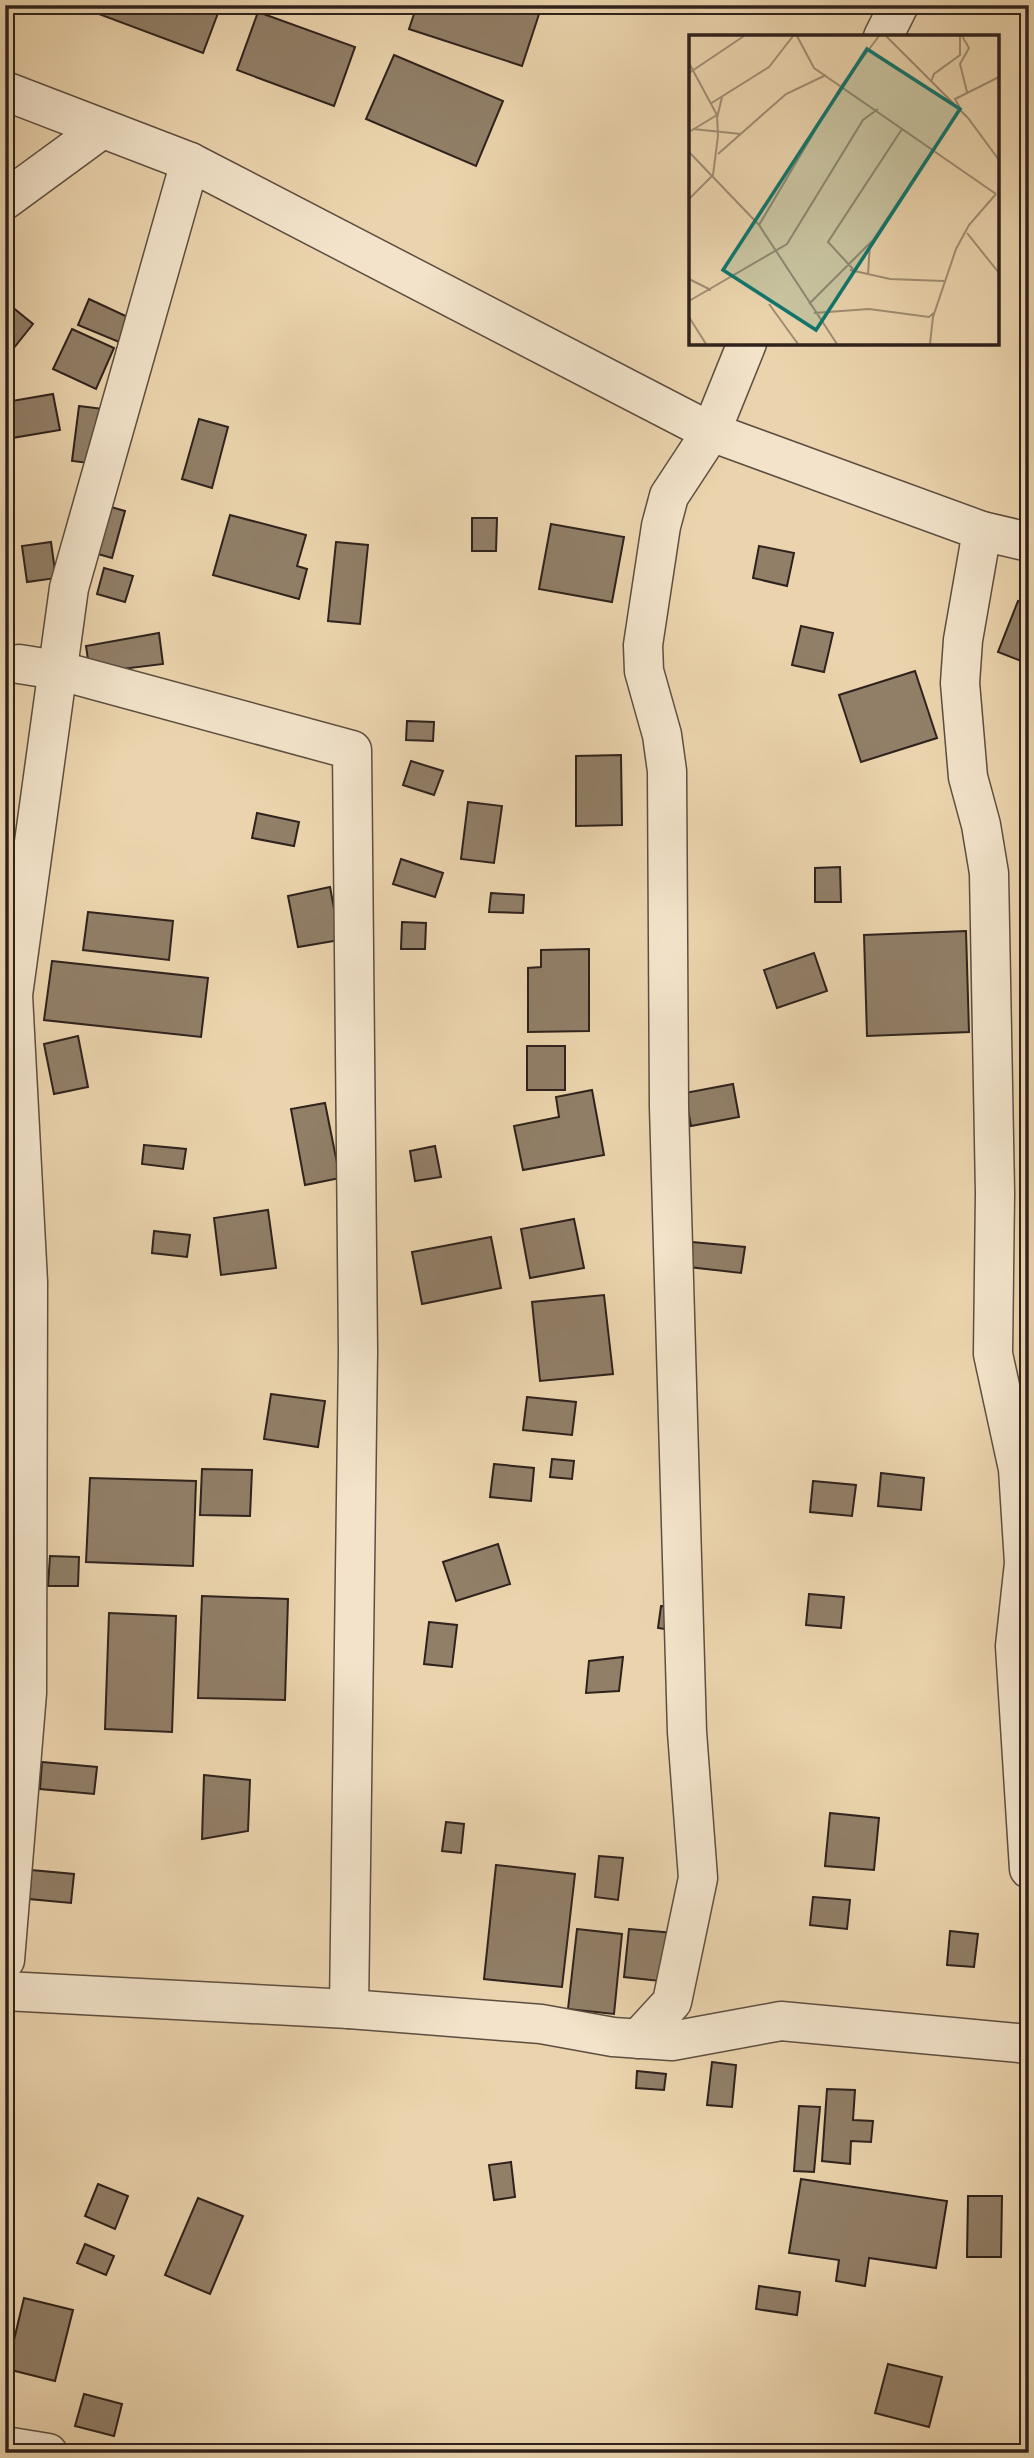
<svg xmlns="http://www.w3.org/2000/svg" width="1034" height="2458" font-family="'EB Garamond',serif">
	<style>
		.building { fill: #917f68; stroke: #2f221d; stroke-width: 2 }
		.lines { fill: none; stroke-linecap: round; stroke-linejoin: round }
		.street-casing { stroke: #5e4e41; stroke-width: 41 }
		.street { stroke: #f2e3ca; stroke-width: 38 }
		.inset-road { fill: none; stroke: #a08d73; stroke-width: 2 }
		.view { fill: #0f766e; fill-opacity: 0.15; stroke: #0f766e; stroke-width: 3.5 }
		.inset-edge { fill: none; stroke: #2f221d; stroke-width: 3.5 }
	</style>
	<rect width="100%" height="100%" fill="#ebd4ad"/>
	<filter id="stains"><feTurbulence type="fractalNoise" baseFrequency=".00286" numOctaves="4"/><feColorMatrix values="0 0 0 0 .2 0 0 0 0 .09 0 0 0 0 .02 0 0 0 .5 -.17"/></filter>
	<radialGradient id="worn" r=".72"><stop offset=".6" stop-color="#630" stop-opacity="0"/><stop offset="1" stop-color="#630" stop-opacity=".3"/></radialGradient>
	<g class="building">
		<path d="M99,5H221L203,53L96,13Z"/>
		<path d="M417,5H542L522,66L409,29Z"/>
		<path d="M258,12L355,47L334,106L237,70Z"/>
		<path d="M394,55L503,101L476,166L366,119Z"/>
		<path d="M89,299L130,318L119,342L78,325Z"/>
		<path d="M11,306L33,324L5,359V313Z"/>
		<path d="M72,329L114,348L96,389L53,369Z"/>
		<path d="M53,394L60,430L12,438L6,402Z"/>
		<path d="M79,406L104,409L97,464L72,461Z"/>
		<path d="M199,419L228,427L212,488L182,479Z"/>
		<path d="M104,505L125,511L112,558L91,552Z"/>
		<path d="M230,515L306,535L297,566L307,569L299,599L213,575Z"/>
		<path d="M472,518H497L496,551H472Z"/>
		<path d="M551,524L624,537L612,602L539,589Z"/>
		<path d="M51,542L56,578L27,582L22,546Z"/>
		<path d="M336,542L368,545L360,624L328,621Z"/>
		<path d="M759,546L794,553L787,586L753,578Z"/>
		<path d="M104,568L133,576L125,602L97,594Z"/>
		<path d="M1018,601L1029,605V664L998,652Z"/>
		<path d="M801,626L833,633L824,672L792,665Z"/>
		<path d="M159,633L163,664L90,673L86,646Z"/>
		<path d="M915,671L937,738L861,762L839,695Z"/>
		<path d="M407,721L434,722L433,741L406,740Z"/>
		<path d="M621,755L622,825L576,826V756Z"/>
		<path d="M411,761L443,771L434,795L403,785Z"/>
		<path d="M468,802L502,806L494,863L461,859Z"/>
		<path d="M257,813L299,822L294,846L252,838Z"/>
		<path d="M401,859L443,873L435,897L393,884Z"/>
		<path d="M840,867L841,902H815V868Z"/>
		<path d="M330,887L340,940L298,947L288,896Z"/>
		<path d="M491,893L524,895L523,913L489,912Z"/>
		<path d="M88,912L173,921L169,960L83,950Z"/>
		<path d="M402,922L426,923L425,949H401Z"/>
		<path d="M966,931L969,1032L867,1036L864,935Z"/>
		<path d="M589,949V1031L528,1032V968L541,967V950Z"/>
		<path d="M814,953L827,991L777,1008L764,970Z"/>
		<path d="M52,961L208,978L201,1037L44,1020Z"/>
		<path d="M78,1036L88,1087L54,1094L44,1044Z"/>
		<rect x="527" y="1046" width="38" height="44"/>
		<path d="M733,1084L739,1117L691,1126L685,1093Z"/>
		<path d="M592,1090L604,1155L523,1170L514,1126L559,1117L556,1097Z"/>
		<path d="M325,1103L340,1178L305,1185L291,1109Z"/>
		<path d="M144,1145L186,1149L183,1169L142,1164Z"/>
		<path d="M435,1146L441,1177L415,1181L410,1151Z"/>
		<path d="M268,1210L276,1268L221,1275L214,1218Z"/>
		<path d="M574,1219L584,1268L530,1278L521,1229Z"/>
		<path d="M154,1231L190,1235L187,1257L152,1253Z"/>
		<path d="M491,1237L501,1288L422,1304L412,1252Z"/>
		<path d="M692,1242L745,1247L741,1273L689,1267Z"/>
		<path d="M604,1295L613,1374L540,1381L532,1302Z"/>
		<path d="M271,1394L325,1401L318,1447L264,1439Z"/>
		<path d="M527,1397L576,1402L572,1435L523,1430Z"/>
		<path d="M552,1459L574,1461L572,1479L550,1477Z"/>
		<path d="M494,1464L534,1468L531,1501L490,1497Z"/>
		<path d="M202,1469L252,1470L250,1516L200,1515Z"/>
		<path d="M881,1473L924,1478L921,1510L878,1506Z"/>
		<path d="M90,1478L196,1481L193,1566L86,1562Z"/>
		<path d="M813,1481L856,1485L852,1516L810,1512Z"/>
		<path d="M498,1544L510,1584L456,1601L443,1562Z"/>
		<path d="M50,1556L79,1557L78,1586H48Z"/>
		<path d="M809,1594L844,1597L841,1628L806,1625Z"/>
		<path d="M202,1596L288,1599L285,1700L198,1698Z"/>
		<path d="M661,1606L680,1608L678,1631L658,1628Z"/>
		<path d="M109,1613L176,1616L172,1732L105,1729Z"/>
		<path d="M429,1622L457,1625L452,1667L424,1664Z"/>
		<path d="M623,1657L619,1691L586,1693L589,1661Z"/>
		<path d="M42,1762L97,1767L94,1794L40,1789Z"/>
		<path d="M204,1775L250,1780L248,1831L202,1839Z"/>
		<path d="M830,1813L879,1818L874,1870L825,1866Z"/>
		<path d="M446,1822L464,1824L461,1853L442,1851Z"/>
		<path d="M599,1856L623,1858L618,1900L595,1897Z"/>
		<path d="M496,1865L575,1874L562,1987L484,1979Z"/>
		<path d="M31,1870L74,1874L71,1903L29,1899Z"/>
		<path d="M813,1897L850,1900L847,1929L810,1925Z"/>
		<path d="M577,1929L622,1934L614,2014L568,2009Z"/>
		<path d="M629,1929L674,1933L669,1982L624,1977Z"/>
		<path d="M950,1931L978,1934L974,1967L947,1965Z"/>
		<path d="M712,2062L736,2065L732,2107L707,2105Z"/>
		<path d="M637,2071L666,2074L664,2090L636,2088Z"/>
		<path d="M827,2089L855,2090L853,2120L873,2121L871,2142L851,2141L850,2164L822,2161Z"/>
		<path d="M799,2106L820,2107L814,2172L794,2171Z"/>
		<path d="M511,2162L515,2197L494,2200L489,2165Z"/>
		<path d="M801,2179L947,2201L936,2268L869,2258L865,2286L836,2281L839,2260L789,2253Z"/>
		<path d="M98,2184L128,2196L115,2229L85,2216Z"/>
		<path d="M968,2196H1002L1001,2257H967Z"/>
		<path d="M198,2198L243,2216L210,2294L165,2275Z"/>
		<path d="M85,2244L114,2256L106,2275L77,2263Z"/>
		<path d="M759,2286L800,2292L797,2315L756,2309Z"/>
		<path d="M24,2298L73,2310L55,2381L7,2369Z"/>
		<path d="M888,2364L942,2377L929,2427L875,2413Z"/>
		<path d="M84,2394L122,2404L114,2436L75,2426Z"/>
	</g>
	<g class="lines">
		<defs>
			<g id="street">
				<path d="M883,37L899,5"/>
				<path d="M5,91L190,162L711,432L982,531L1029,542"/>
				<path d="M5,200L102,129"/>
				<path d="M982,531L963,640L960,683L968,777L981,825L989,873L995,1193L993,1354L1018,1469L1024,1563L1015,1646L1029,1869"/>
				<path d="M19,664L57,670L352,750L358,1352L349,2009"/>
				<path d="M5,1960L27,1693L28,1282L13,995L69,588L190,162"/>
				<path d="M5,1991L349,2009L541,2024L613,2037L672,2041L781,2021L1029,2044"/>
				<path d="M638,2039L672,2002L698,1878L687,1732L669,1107L667,771L662,735L644,671L643,645L661,526L669,496L711,432L747,343"/>
				<path d="M5,2446L48,2453"/>
			</g>
		</defs>
		<use href="#street" class="street-casing"/>
		<use href="#street" class="street"/>
	</g>
	<g transform="translate(689 35)">
		<rect width="310" height="310" fill="#ebd4ad"/>
		<path class="inset-road" d="M108,1L125,33L307,159M197,1L279,83L310,125M273,1L280,13L271,29L278,57M0,28L28,80L29,101L24,140L0,164M0,38L55,1M242,47L245,39L271,20V1M21,69L80,32L104,1M271,73L266,64L310,42M28,83L33,62M4,94L52,99M0,97L28,80M0,117L70,190L148,309M29,119L97,59L137,40M70,190L153,50L190,1M278,198L310,238M164,234L139,207L213,94M161,235L201,244L255,246M179,240L181,208M0,244L22,255M0,266L98,209L174,85L189,74M80,269L109,309M120,269L184,205L243,116M125,278L180,274L240,282L246,277M0,282L17,309M241,309L244,282L267,214L280,190L307,159"/>
		<path class="view" d="M178,14L271,74L127,295L34,235Z"/>
		<rect width="310" height="310" class="inset-edge"/>
	</g>
	<rect width="1034" height="2458" fill="none" stroke="#ebd4ad" stroke-width="28"/>
	<rect x="7" y="7" width="1020" height="2444" fill="none" stroke="#2f221d" stroke-width="3.5"/>
	<rect x="14" y="14" width="1006" height="2430" fill="none" stroke="#2f221d" stroke-width="2"/>
	<rect width="100%" height="100%" filter="url(#stains)"/>
	<rect width="100%" height="100%" fill="url(#worn)"/>
</svg>
